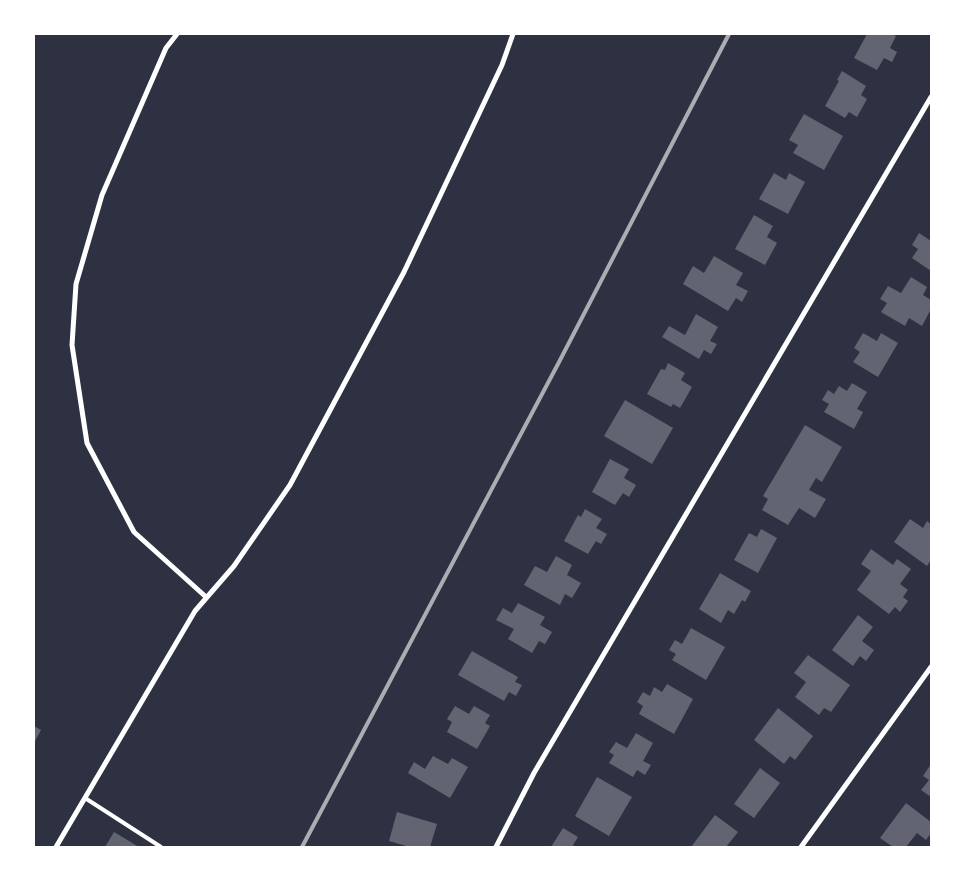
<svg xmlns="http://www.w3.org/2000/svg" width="965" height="881" font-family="'Titillium Web',sans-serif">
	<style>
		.building { fill: #626471 }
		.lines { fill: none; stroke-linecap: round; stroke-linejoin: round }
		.service { stroke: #fff; stroke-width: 4 }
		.minor { stroke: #fff; stroke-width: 5 }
		.rail { stroke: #abadb3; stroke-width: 4 }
	</style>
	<rect width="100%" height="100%" fill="#2d3142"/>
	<g class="building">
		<path d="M867,34H891L896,36L890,48L897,52L892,62L884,58L877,70L854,58Z"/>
		<path d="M842,71L866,86L861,95L867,99L857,117L849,112L845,118L825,106L839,81L837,80Z"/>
		<path d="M804,114L843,136L824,170L793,153L798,145L789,140Z"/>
		<path d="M774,173L786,180L789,173L805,182L788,214L759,199Z"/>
		<path d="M754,215L773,226L767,237L777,243L765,265L735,249Z"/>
		<path d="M919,233L931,241V271L912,258L918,249L912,245Z"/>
		<path d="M714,256L743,273L736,285L748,291L742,302L736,298L728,311L683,284L693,266L704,273Z"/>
		<path d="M911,277L927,287L923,295L931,300V309L922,326L909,318L905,326L881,312L887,303L880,299L888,286L901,293Z"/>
		<path d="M696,314L718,327L710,341L717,344L711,354L704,350L699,359L662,337L669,326L685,335Z"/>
		<path d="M863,333L877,341L881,333L898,343L878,377L853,362L860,352L854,348Z"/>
		<path d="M668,363L685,373L681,380L692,387L680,408L673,404L671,407L647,394L661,369L665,370Z"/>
		<path d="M852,383L867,392L857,409L863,412L854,429L824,412L829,404L822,400L828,390L834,394L839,386L847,391Z"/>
		<path d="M625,400L673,428L652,464L604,436Z"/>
		<path d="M805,425L842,447L822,482L816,478L809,490L826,499L815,518L799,508L788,525L762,510L768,499L763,496Z"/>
		<path d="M610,459L629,469L624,478L636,485L629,497L623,493L615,505L592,492Z"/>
		<path d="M585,509L602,519L596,528L607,534L601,544L596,541L588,554L564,541L578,515L581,517Z"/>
		<path d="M910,519L923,528L927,521L931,524V560L927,566L894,542Z"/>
		<path d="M761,529L777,538L758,573L734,560L749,533L757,537Z"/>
		<path d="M871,549L893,565L897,559L911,569L900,584L908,590L903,597L908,601L900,612L895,607L889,614L857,590L871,571L861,564Z"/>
		<path d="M556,556L572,565L567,575L581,583L572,598L565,594L560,605L524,585L535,566L547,572Z"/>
		<path d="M720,573L751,591L745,602L742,600L734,614L728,610L721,623L699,609Z"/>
		<path d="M518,603L545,617L540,625L552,632L545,644L539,641L532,653L508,639L514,629L496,620L503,608L512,613Z"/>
		<path d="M858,615L873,627L862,641L874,650L866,661L860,656L853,666L832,650Z"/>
		<path d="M691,628L725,647L706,680L672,660L676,654L669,650L675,640L682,644Z"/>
		<path d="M472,651L518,677L515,682L522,685L516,696L509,692L504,701L458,675Z"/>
		<path d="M808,655L850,685L831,712L824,708L819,715L795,697L806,682L794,673Z"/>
		<path d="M667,684L693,699L674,734L639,714L643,706L637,702L643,692L650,696L654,687L662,692Z"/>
		<path d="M455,706L469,714L474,706L490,715L485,723L490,726L477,749L447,732L452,722L447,719Z"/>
		<path d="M778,708L813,736L795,760L790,756L784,764L754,740Z"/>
		<path d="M34,726L41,730L34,743Z"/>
		<path d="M636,733L653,743L643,761L651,765L645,775L637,770L633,777L609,763L614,755L609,752L616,742L627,748Z"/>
		<path d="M433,756L448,764L452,758L468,767L450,798L408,773L414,762L425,769Z"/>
		<path d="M931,764V797L921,790L929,780L923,776Z"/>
		<path d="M760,768L780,783L754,818L734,804Z"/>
		<path d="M597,777L632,797L609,836L575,816Z"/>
		<path d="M906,803L931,822V833L926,840L917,833L906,847H893L880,838Z"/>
		<path d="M397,812L437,824L430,847H410L389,841Z"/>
		<path d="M715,815L738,832L726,847H691Z"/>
		<path d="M563,828L578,837L573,845L576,847H551Z"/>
		<path d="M114,832L139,847H105Z"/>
	</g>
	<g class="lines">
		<path class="service" d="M85,798L161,847"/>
		<g class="minor">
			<path d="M177,34L166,48L102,195L76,284L72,345L87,443L134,532L206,597"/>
			<path d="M56,847L195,611L234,566L290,485L404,272L502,65L513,34"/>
			<path d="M496,847L534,773L931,97"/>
			<path d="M801,847L931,667"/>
		</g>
		<path class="rail" d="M302,847L558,364L729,34"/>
	</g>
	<rect width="965" height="881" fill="none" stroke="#ffffff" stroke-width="70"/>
</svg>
